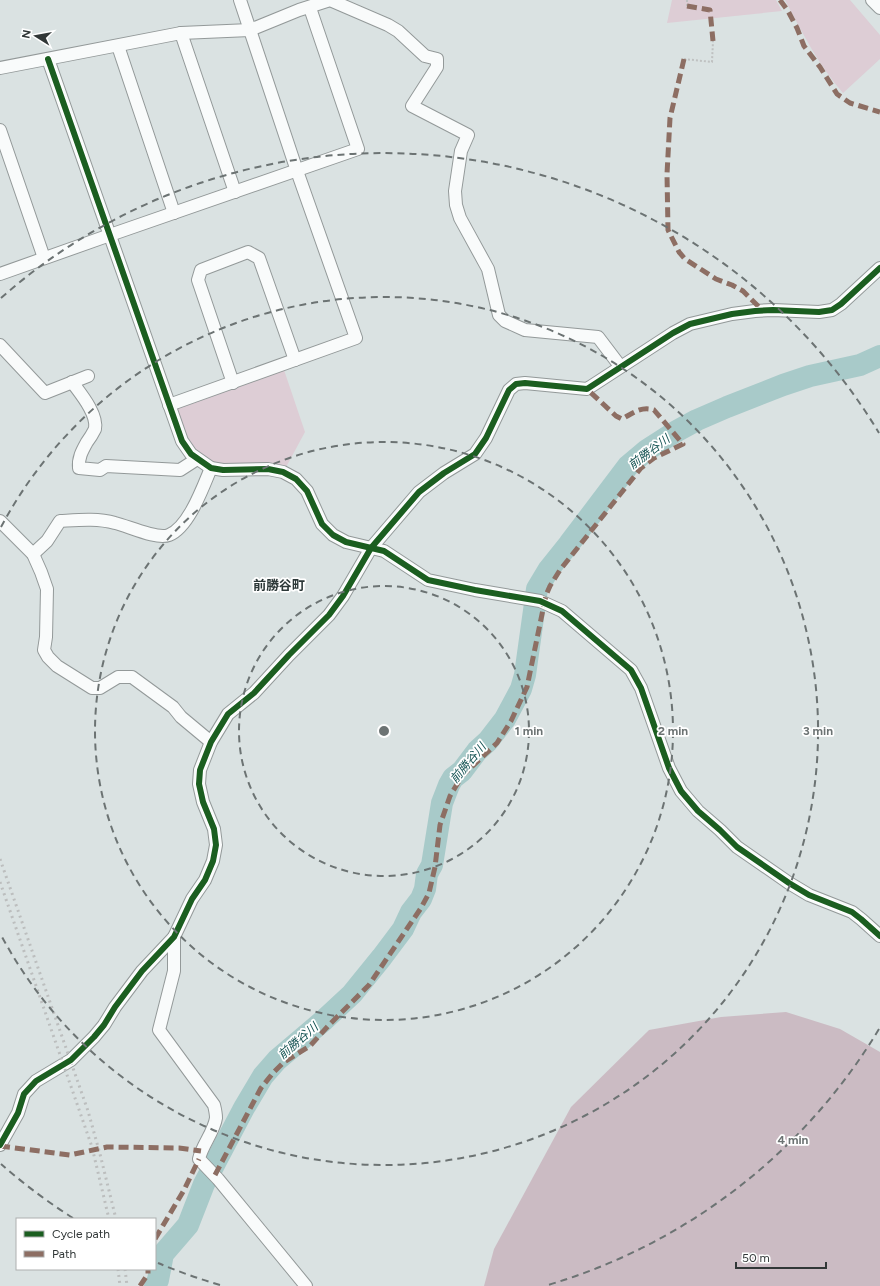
<svg xmlns="http://www.w3.org/2000/svg" width="880" height="1286" font-family="Figtree,'Noto Sans JP',sans-serif">
	<style>
		.green { fill: #ddcdd5 }
		.forest { fill: #cbbbc3 }
		.lines { fill: none; stroke-linecap: round; stroke-linejoin: round }
		.river { stroke: #a8cac9; stroke-width: 22 }
		.minor-casing { stroke: #939999; stroke-width: 14 }
		.path { stroke: #bfc1c1; stroke-width: 2; stroke-dasharray: 2 2; stroke-linecap: butt }
		.minor { stroke: #f9fbfb; stroke-width: 12 }
		.rail { stroke: #bcbebe; stroke-width: 3; stroke-dasharray: 2 4; stroke-linecap: butt }
		.quiet { stroke: #8d6e63; stroke-width: 5; stroke-dasharray: 10 5; stroke-linecap: butt }
		.cycleway-casing { stroke: #fff; stroke-width: 8 }
		.cycleway { stroke: #1b5e20; stroke-width: 6 }
		.ring { fill: none; stroke: #6c7373; stroke-width: 2; stroke-dasharray: 7 5 }
		.labels { text-anchor: middle; dominant-baseline: central; stroke-width: 3.5; stroke-linejoin: round; paint-order: stroke }
		.water-label { font-size: 12px; font-style: italic; fill: #165454; stroke: #fff }
		.quarter-label { font-size: 13px; font-weight: bold; fill: #2c3838; stroke: #fff }
		.centre { fill: #6c7373; stroke: #fff; stroke-width: 2 }
		.ring-label { font-size: 12px; text-anchor: middle; font-weight: bold; fill: #6c7373; stroke: #fff; stroke-width: 3.5; stroke-linejoin: round; paint-order: stroke }
	</style>
	<rect width="100%" height="100%" fill="#dae2e2"/>
	<g class="green">
		<path d="M672,0H776L782,11L667,23Z"/>
		<path d="M785,0H850L880,35V59L843,93C819,66 802,32 785,0Z"/>
		<path d="M283,367L305,432L285,469L221,468L192,452L171,398Z"/>
	</g>
	<path class="forest" d="M786,1012L840,1029L880,1052V1286H484L494,1249L571,1107L649,1030L721,1017Z"/>
	<g class="lines">
		<path class="river" d="M155,1286L158,1280L163,1254L188,1225L204,1184L244,1108L263,1076L277,1060L324,1020L352,994L382,957L403,929L411,912L421,899L425,889L427,874L432,865L442,803L449,785L453,778L462,771L477,751L488,741L505,719L521,689L525,675L537,589L549,569L569,544L628,466L647,450L675,432L697,420L727,407L783,385L810,376L860,365L880,356"/>
		<defs>
			<g id="minor">
				<path d="M872,0L880,8"/>
				<path d="M181,33L235,192"/>
				<path d="M118,46L174,213"/>
				<path d="M48,59L182,441L191,454L211,468L223,470L268,469L283,472L296,479L307,491L322,524L333,535L346,542L384,551L428,580L475,590L540,601L562,611L631,670L641,688L669,768L681,791L698,811L720,830L737,847L789,883L809,895L852,912L861,919L880,936"/>
				<path d="M0,68L181,33L250,30L299,10L330,0L388,25L398,31L425,56L437,59V67L412,106L468,135L461,151L455,191L456,205L460,218L488,269L499,315L505,321L525,330L598,337L620,366"/>
				<path d="M0,130L44,258"/>
				<path d="M0,274L110,235L358,149L310,8"/>
				<path d="M0,345L45,393L88,376"/>
				<path d="M72,382C80,393 98,414 95,429C93,433 90,438 87,442C82,451 78,458 79,468L100,470L106,466L180,470L197,459"/>
				<path d="M233,383L198,280L201,270L248,252L259,258L295,360"/>
				<path d="M169,405L356,338L297,171L240,0"/>
				<path d="M0,521L33,554L41,572L47,589L46,637L44,650L48,657L57,666L92,688H100L118,677H132L173,707L181,717L211,742"/>
				<path d="M33,554L47,541L60,521C78,520 97,518 115,523C128,526 157,540 169,535C189,527 203,487 211,468"/>
				<path d="M174,937V971L159,1030L214,1105C215,1109 216,1114 216,1118C214,1132 202,1145 199,1159L218,1179L306,1286"/>
				<path d="M0,1145L18,1113L24,1094L36,1081L71,1060L94,1037L104,1025L115,1007L142,971L174,937L192,899L205,880L213,861L216,845L214,829L203,802L199,784L200,770L211,742L228,714L254,693L289,655L329,615L343,596L371,548L419,492L444,473L475,454L486,438L509,390L516,384L525,383L587,389L673,333L690,324L732,314L755,311L773,310L819,312L832,310L841,304L880,268"/>
			</g>
		</defs>
		<use href="#minor" class="minor-casing"/>
		<g class="path">
			<path d="M687,6V0"/>
			<path d="M684,59L712,62L713,41"/>
		</g>
		<use href="#minor" class="minor"/>
		<g class="rail">
			<path d="M0,859L88,1111L100,1154L116,1219"/>
			<path d="M0,882L92,1147L109,1219"/>
			<path d="M118,1269L120,1286"/>
			<path d="M125,1269L127,1286"/>
		</g>
		<g class="quiet">
			<path d="M780,0L788,11L797,28L804,46L820,67L837,94L850,103L880,112"/>
			<path d="M687,6L710,10L713,41"/>
			<path d="M684,59L670,118L667,174L668,230L679,252L685,259L716,279L732,285L743,291L763,311"/>
			<path d="M0,1146L70,1155L107,1147L179,1148L201,1151"/>
			<path d="M215,1175L261,1088L273,1073L284,1062L310,1046L329,1025L369,985L421,908L429,893L435,867L440,825L450,796L462,776L497,743L511,721L527,687L546,595L550,586L560,570L641,468L654,458L683,444L654,410C641,406 633,413 622,419L616,416L587,389"/>
			<path d="M155,1239L184,1190L199,1159"/>
			<path d="M140,1286L148,1274V1269"/>
		</g>
		<defs>
			<g id="cycleway">
				<path d="M48,59L182,441L191,454L211,468L223,470L268,469L283,472L296,479L307,491L322,524L333,535L346,542L384,551L428,580L475,590L540,601L562,611L631,670L641,688L669,768L681,791L698,811L720,830L737,847L789,883L809,895L852,912L861,919L880,936"/>
				<path d="M0,1145L18,1113L24,1094L36,1081L71,1060L94,1037L104,1025L115,1007L142,971L174,937L192,899L205,880L213,861L216,845L214,829L203,802L199,784L200,770L211,742L228,714L254,693L289,655L329,615L343,596L371,548L419,492L444,473L475,454L486,438L509,390L516,384L525,383L587,389L673,333L690,324L732,314L755,311L773,310L819,312L832,310L841,304L880,268"/>
			</g>
		</defs>
		<use href="#cycleway" class="cycleway-casing"/>
		<use href="#cycleway" class="cycleway"/>
	</g>
	<g class="ring">
		<circle cx="384" cy="731" r="145"/>
		<circle cx="384" cy="731" r="289"/>
		<path d="M1 527A434 434 0 1 1 1 935"/>
		<path d="M879 1029A578 578 0 0 1 548 1285M220 1285A578 578 0 0 1 158 1263M73 1218A578 578 0 0 1 1 1164M1 298A578 578 0 0 1 879 433"/>
	</g>
	<g class="labels">
		<g class="water-label">
			<text transform="translate(649 452) rotate(-37)">前勝谷川</text>
			<text transform="translate(468 763) rotate(-50)">前勝谷川</text>
			<text transform="translate(298 1041) rotate(-41)">前勝谷川</text>
		</g>
		<g class="quarter-label">
			<text x="279" y="585">前勝谷町</text>
		</g>
	</g>
	<circle cx="384" cy="731" r="6" class="centre"/>
	<g class="ring-label">
		<text x="529" y="735">1 min</text>
		<text x="673" y="735">2 min</text>
		<text x="818" y="735">3 min</text>
		<text x="793" y="1144">4 min</text>
	</g>
	<rect x="16" y="1218" width="140" height="52" fill="#ffffff" stroke="#adafaf"/>
	<rect x="24" y="1231" width="20" height="6" fill="#1b5e20" stroke="#adafaf"/>
	<text x="52" y="1238" font-size="12" fill="#313737">Cycle path</text>
	<rect x="24" y="1251" width="20" height="6" fill="#8d6e63" stroke="#adafaf"/>
	<text x="52" y="1258" font-size="12" fill="#313737">Path</text>
	<g transform="translate(36 36) rotate(281)" stroke="#ffffff" stroke-width="3" paint-order="stroke">
	<path d="M0-3L7 15L0 10L-7 15Z" fill="#313737"/>
	<text y="-6" font-size="11" font-weight="bold" text-anchor="middle" fill="#313737">N</text>
	</g>
	<path d="M736 1262v6h90v-6" fill="none" stroke="#313737" stroke-width="2"/>
	<text x="742" y="1262" font-size="12" fill="#313737" stroke="#ffffff" stroke-width="3" paint-order="stroke">50 m</text>
</svg>
